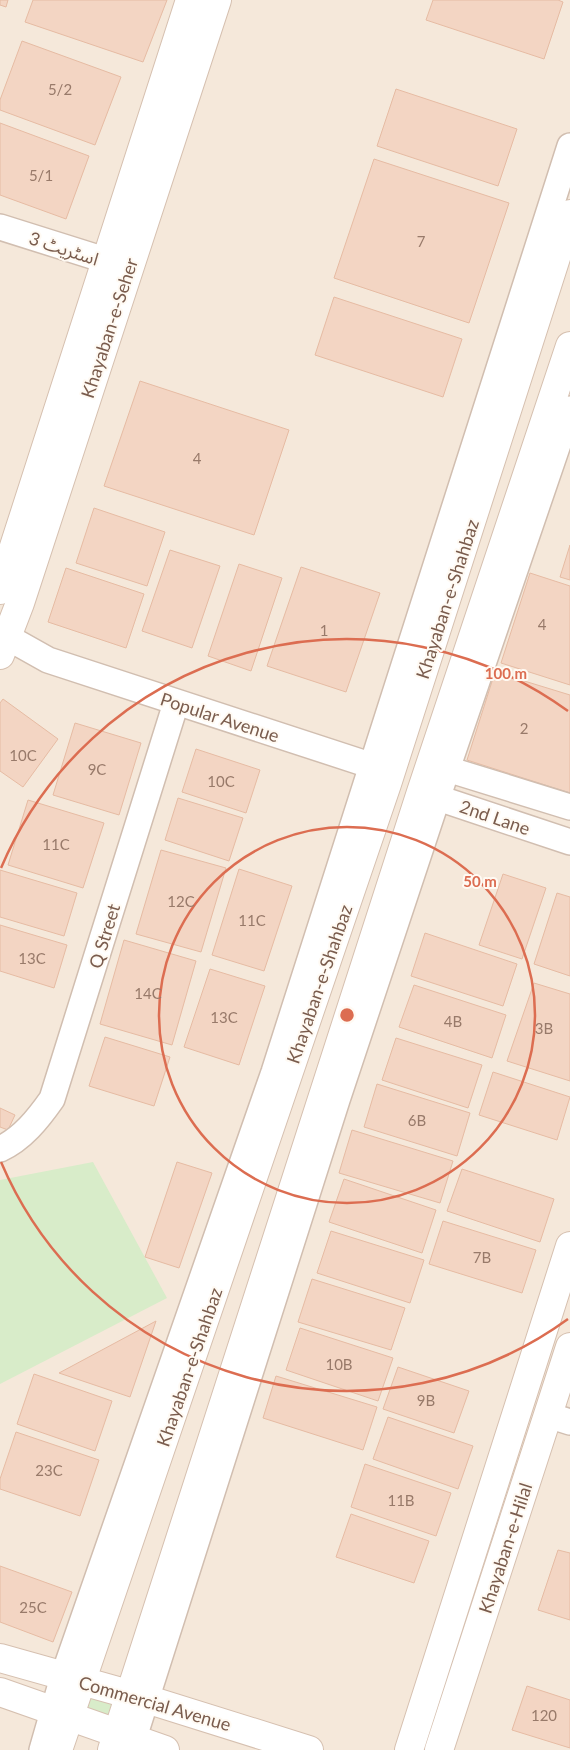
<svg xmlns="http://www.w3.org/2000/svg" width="570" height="1750" font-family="Lato,'Noto Sans Arabic',sans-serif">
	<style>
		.residential { fill: #f5e8da }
		.green { fill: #d8ecc9 }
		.building { fill: #f3d5c3; stroke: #e6bba3 }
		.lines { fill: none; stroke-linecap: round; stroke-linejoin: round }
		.street-casing { stroke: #d1beb0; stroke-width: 28 }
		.secondary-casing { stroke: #d6c0b0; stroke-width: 30 }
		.street { stroke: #fff; stroke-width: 25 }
		.secondary { stroke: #fff; stroke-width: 28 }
		.ring { fill: none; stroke: #dc6d51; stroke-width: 2.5 }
		.labels { text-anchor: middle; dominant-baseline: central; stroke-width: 4; stroke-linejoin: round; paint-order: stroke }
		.number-label { font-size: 15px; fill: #987a6a }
		.street-label { font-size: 18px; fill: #7a5c4d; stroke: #fffaf3 }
		.centre { fill: #dc6d51; stroke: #fffaf3; stroke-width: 2.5 }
		.ring-label { font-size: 15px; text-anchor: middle; font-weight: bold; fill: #dc6d51; stroke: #fffaf3; stroke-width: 4; stroke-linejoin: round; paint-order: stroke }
	</style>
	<rect width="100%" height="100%" fill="#fdf6ec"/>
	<rect class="residential" x="0" y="0" width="570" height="1750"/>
	<g class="green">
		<path d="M93,1162L167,1298L0,1384V1180Z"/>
		<path d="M114,1681L113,1716L87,1713L82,1694Z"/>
	</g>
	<g class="building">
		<path d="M0,0H8L6,7L0,5Z"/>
		<path d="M33,0H167L143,62L25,22Z"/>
		<path d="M433,0H558L563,2L544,59L426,20Z"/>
		<path d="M22,41L121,77L95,145L0,110V100Z"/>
		<path d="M396,89L517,129L498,186L377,146Z"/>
		<path d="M0,123L89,156L66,219L0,195Z"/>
		<path d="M374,159L509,203L469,323L334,278Z"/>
		<path d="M334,297L462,339L443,397L315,355Z"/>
		<path d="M140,381L289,430L254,535L104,486Z"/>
		<path d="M94,508L165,532L147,586L76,563Z"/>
		<path d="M570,545V580L560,577Z"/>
		<path d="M170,550L220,566L192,648L142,631Z"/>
		<path d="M239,564L282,578L251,671L208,656Z"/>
		<path d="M301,567L380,593L346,692L267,666Z"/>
		<path d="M66,568L144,594L126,648L48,622Z"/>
		<path d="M530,573L570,586V685L501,663Z"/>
		<path d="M495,672L570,695V793L467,760Z"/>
		<path d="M3,699L58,739L23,787L0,771V703Z"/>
		<path d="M75,723L141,743L119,815L53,795Z"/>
		<path d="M196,749L260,770L246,813L182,792Z"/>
		<path d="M178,798L243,818L229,861L165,840Z"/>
		<path d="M28,800L104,823L83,888L8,865Z"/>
		<path d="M161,850L226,868L201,952L136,934Z"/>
		<path d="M239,869L292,886L264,971L212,955Z"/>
		<path d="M0,870L77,893L64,936L0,917Z"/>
		<path d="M503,874L546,888L522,959L479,945Z"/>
		<path d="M557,893L570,897V976L534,964Z"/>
		<path d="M0,925L67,945L54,988L0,971Z"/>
		<path d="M425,933L517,964L503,1006L411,976Z"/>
		<path d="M124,940L196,961L172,1045L100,1024Z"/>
		<path d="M210,969L265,986L239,1065L184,1047Z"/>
		<path d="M534,983L570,994V1081L507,1061Z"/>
		<path d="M414,985L506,1015L492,1058L399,1027Z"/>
		<path d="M105,1037L170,1057L154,1106L89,1086Z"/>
		<path d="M396,1038L482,1065L468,1108L382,1080Z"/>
		<path d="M493,1072L570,1097L557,1140L479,1115Z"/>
		<path d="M377,1084L470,1113L457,1156L364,1127Z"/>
		<path d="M0,1108L15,1115L8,1130L0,1127Z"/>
		<path d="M352,1130L453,1161L440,1203L339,1173Z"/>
		<path d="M177,1162L212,1173L179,1268L145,1257Z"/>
		<path d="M462,1169L554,1199L540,1242L447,1211Z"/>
		<path d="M344,1179L436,1210L422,1253L329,1222Z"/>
		<path d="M443,1221L536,1250L522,1293L429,1264Z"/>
		<path d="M331,1231L424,1260L410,1303L317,1273Z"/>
		<path d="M312,1279L405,1308L391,1350L298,1322Z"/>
		<path d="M156,1321L130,1397L59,1373Z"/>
		<path d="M300,1328L393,1358L378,1401L286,1370Z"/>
		<path d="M398,1367L469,1391L454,1433L383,1409Z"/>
		<path d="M34,1374L112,1401L95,1451L17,1424Z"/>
		<path d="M276,1376L377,1407L363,1450L263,1418Z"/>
		<path d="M388,1417L473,1446L458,1489L373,1459Z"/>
		<path d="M16,1432L99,1460L80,1516L0,1489V1479Z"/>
		<path d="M365,1464L451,1493L436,1536L351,1507Z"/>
		<path d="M351,1514L429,1541L414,1583L336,1557Z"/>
		<path d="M558,1550L570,1553V1620L538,1610Z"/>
		<path d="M0,1566L72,1592L53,1642L0,1622Z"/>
		<path d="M527,1686L570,1700V1748L512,1730Z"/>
	</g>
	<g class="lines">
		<defs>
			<g id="street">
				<path d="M0,227L124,266"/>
				<path d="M7,637L48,660L388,771"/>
				<path d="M431,764L570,807"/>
				<path d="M423,793L570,842"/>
				<path d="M0,1149C22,1139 38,1119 52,1099L176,703"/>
				<path d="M548,1415L570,1422"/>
				<path d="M42,1750L63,1677L274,1072L570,146"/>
				<path d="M130,1750L337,1100L447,769L570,409"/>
			</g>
			<g id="secondary">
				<path d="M0,590L190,0"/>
				<path d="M0,655L20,603L217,0"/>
				<path d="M0,1658L146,1699L309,1750"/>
				<path d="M0,1692L165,1750"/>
				<path d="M58,1750L387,784L570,214"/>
				<path d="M112,1750L421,792L570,346"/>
				<path d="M409,1750L570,1246"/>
				<path d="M439,1750L570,1347"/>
			</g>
		</defs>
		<use href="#street" class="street-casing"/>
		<use href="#secondary" class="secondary-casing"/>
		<use href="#street" class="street"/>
		<use href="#secondary" class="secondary"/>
	</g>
	<g class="ring">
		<circle cx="347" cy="1015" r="188"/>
		<path d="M568 1319A376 376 0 0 1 1 1162M1 868A376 376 0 0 1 568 711"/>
	</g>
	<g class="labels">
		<g class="number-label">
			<text x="60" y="89">5/2</text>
			<text x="41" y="175">5/1</text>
			<text x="421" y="241">7</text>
			<text x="197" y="458">4</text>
			<text x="542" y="624">4</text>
			<text x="324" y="630">1</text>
			<text x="524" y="728">2</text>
			<text x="23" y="755">10C</text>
			<text x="97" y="769">9C</text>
			<text x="221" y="781">10C</text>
			<text x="56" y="844">11C</text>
			<text x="181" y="901">12C</text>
			<text x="252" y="920">11C</text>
			<text x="32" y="958">13C</text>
			<text x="148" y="993">14C</text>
			<text x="224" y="1017">13C</text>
			<text x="453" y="1021">4B</text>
			<text x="544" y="1028">3B</text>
			<text x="417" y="1120">6B</text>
			<text x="482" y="1257">7B</text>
			<text x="339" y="1364">10B</text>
			<text x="426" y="1400">9B</text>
			<text x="49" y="1470">23C</text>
			<text x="401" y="1500">11B</text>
			<text x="33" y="1607">25C</text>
			<text x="544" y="1715">120</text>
		</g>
		<g class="street-label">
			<text transform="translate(64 248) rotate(18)">اسٹریٹ 3</text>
			<text transform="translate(109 328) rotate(-72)">Khayaban-e-Seher</text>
			<text transform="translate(447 599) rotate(-72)">Khayaban-e-Shahbaz</text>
			<text transform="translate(220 717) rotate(18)">Popular Avenue</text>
			<text transform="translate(495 817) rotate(19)">2nd Lane</text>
			<text transform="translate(104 936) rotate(-73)">Q Street</text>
			<text transform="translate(319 984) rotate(-71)">Khayaban-e-Shahbaz</text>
			<text transform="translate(189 1367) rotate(-71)">Khayaban-e-Shahbaz</text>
			<text transform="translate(505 1548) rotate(-72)">Khayaban-e-Hilal</text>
			<text transform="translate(155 1703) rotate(16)">Commercial Avenue</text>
		</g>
	</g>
	<circle cx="347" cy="1015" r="8" class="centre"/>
	<g class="ring-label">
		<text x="506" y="679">100 m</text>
		<text x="480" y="887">50 m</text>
	</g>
</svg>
